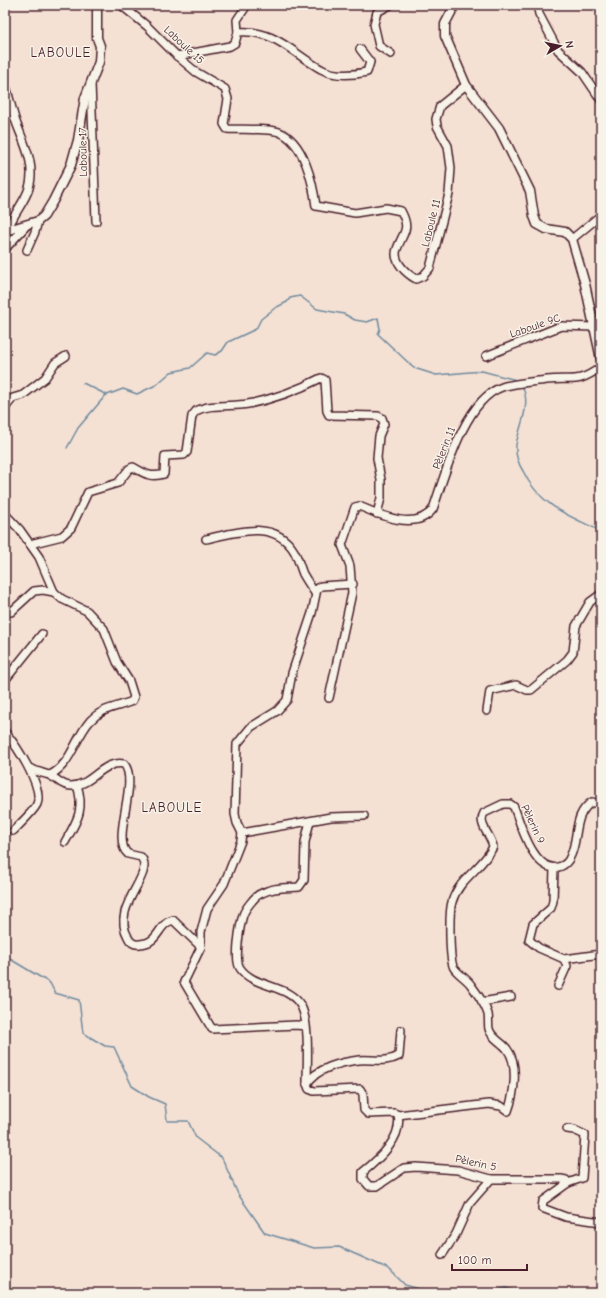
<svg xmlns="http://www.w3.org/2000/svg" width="606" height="1298" font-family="'Comic Neue',sans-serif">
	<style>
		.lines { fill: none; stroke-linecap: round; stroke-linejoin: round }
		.stream { stroke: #708a9e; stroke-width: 1.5 }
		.minor-casing { stroke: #4a1f2b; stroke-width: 10 }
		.major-casing { stroke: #4a1f2b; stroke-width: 11 }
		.minor { stroke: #f7f3e8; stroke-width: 7 }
		.major { stroke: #f7f3e8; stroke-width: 8 }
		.labels { text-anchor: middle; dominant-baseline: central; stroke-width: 3; stroke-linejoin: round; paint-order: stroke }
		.street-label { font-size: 11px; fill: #4a1f2b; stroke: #f7f3e8 }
		.quarter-label { font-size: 13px; letter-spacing: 1px; fill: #4a1f2b; stroke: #f7f3e8 }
	</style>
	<rect width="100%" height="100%" fill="#f4e1d4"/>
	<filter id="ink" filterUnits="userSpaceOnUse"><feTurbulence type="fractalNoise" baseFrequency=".025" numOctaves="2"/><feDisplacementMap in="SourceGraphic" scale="8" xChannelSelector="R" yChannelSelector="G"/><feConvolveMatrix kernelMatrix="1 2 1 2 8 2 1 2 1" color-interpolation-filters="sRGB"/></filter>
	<g filter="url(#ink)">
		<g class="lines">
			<g class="stream">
				<path d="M83,383L107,395L123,389L137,394L156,385L171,372L190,368L207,353L215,355L222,351L228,342L256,329L261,319L275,308L287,302L290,298L300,296L317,309L344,314L355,320L367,322L378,318L380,329L378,334L414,368L436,375L482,371L520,381"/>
				<path d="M522,386C532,405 519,426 516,445C515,455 518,463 523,471C539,505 569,516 601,531"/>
				<path d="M67,448L78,428L106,395"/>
				<path d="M5,956L50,983L55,993L79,1000L83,1033L105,1046L114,1047L132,1086L149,1097L165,1104L167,1121H188L196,1138L222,1158L238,1194L265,1233L314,1248L339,1247L389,1269L405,1285L423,1290L447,1293"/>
				<path d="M486,1293L506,1288L521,1293"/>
			</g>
			<defs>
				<g id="minor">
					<path d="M121,5L147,26L177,56L196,72L225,89L228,99L224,124L227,129C241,130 267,128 279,132C304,141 313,183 316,206L355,213L386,208L401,211C411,230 403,232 397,249C392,261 407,274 416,279L423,276L430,268L449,194L451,168L448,146L437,126L436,119L440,106L466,85"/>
					<path d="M390,5L377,12L374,24L379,46L391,54"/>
					<path d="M537,5L539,14L558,50L582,72L601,100"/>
					<path d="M238,32L237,20L247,5"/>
					<path d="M177,56L230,46L235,43L238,32C275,29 293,54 321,69C335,77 353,75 367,72L370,62L360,49"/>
					<path d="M5,83C9,96 12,110 16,122C24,144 36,164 29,188C25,202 13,214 8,229"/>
					<path d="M91,83L96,221"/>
					<path d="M572,239L601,215"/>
					<path d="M5,249L27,225"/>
					<path d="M27,250L35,232L38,221"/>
					<path d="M486,356L561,326L594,327"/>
					<path d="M5,408L13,398L23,395L45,378L55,363L66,356"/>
					<path d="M5,514L20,530L39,557L54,592"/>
					<path d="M206,539C236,532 275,519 294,551C298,558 300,567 303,574C307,581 311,587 315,593"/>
					<path d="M30,544L62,536L71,528L88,492L118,483L129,469L133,467C145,474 151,478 164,474L165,456L184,455L187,452L192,416L196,411C211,403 232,407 248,404C274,399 298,390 321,378L325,380L327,411L329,415L378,416L382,418L384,424L379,436L377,458L381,480V498L377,514"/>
					<path d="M11,612L34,591L43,590L54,592L62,599L87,611L104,629L117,662L129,681L134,697L132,701C117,708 103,707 90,721C75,738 71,765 50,775"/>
					<path d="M5,680L42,634"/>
					<path d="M329,698L352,593L350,566L342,545L355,507L359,506C380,515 416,532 433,509C445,475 464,400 502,387C515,383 533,382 547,380C574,377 576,385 601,367"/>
					<path d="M487,711L490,691L516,685L527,690H531L567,660L573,652L576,626L590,602L601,594"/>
					<path d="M5,732C16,745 44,787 37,804C34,811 19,825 13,831"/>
					<path d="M29,768C35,771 42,773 49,775C57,778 61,786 71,786C92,786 102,760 124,764C140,781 110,840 128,854L141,857C156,875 110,906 128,937C130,942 134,945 140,944C160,943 157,924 173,920L201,947"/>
					<path d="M310,821L305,842L304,880L299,887C286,888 272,887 260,894C255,896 245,909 243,915C240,925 234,960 240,968C253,988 289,984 301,1006C310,1024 307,1064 307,1084L309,1089L314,1091L360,1089L363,1094L364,1110L368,1114L394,1113L398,1115L489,1104L501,1106L508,1111C514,1095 519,1064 507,1049C502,1042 492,1039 489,1029C488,1025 489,1019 488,1014C485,1004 477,993 471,985C467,979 458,974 454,968C449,961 449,911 452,902C459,878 482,869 493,847C492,836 477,825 484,813L503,804H510L514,807C520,823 534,873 558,867C564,866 569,861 571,855C579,837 573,814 592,802L596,803L601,808"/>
					<path d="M242,833L331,817L364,816"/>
					<path d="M65,842C77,821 85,810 77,785"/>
					<path d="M554,868L553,901L551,908L533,924L529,940L539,948L564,959L567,966L558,986"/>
					<path d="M564,959L601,954"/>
					<path d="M482,1002L511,997"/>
					<path d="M305,1026L296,1025L212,1029L184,982L201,947V932L207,909L224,884L241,841L242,833L237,823L235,814L237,744L251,727L277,711L287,700L292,673L312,613L317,589L321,586L353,584"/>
					<path d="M307,1084C316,1068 342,1062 359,1060C373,1059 386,1063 399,1056L401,1030"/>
					<path d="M398,1115C403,1138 379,1159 363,1172V1179L369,1186H377L404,1168L416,1167L458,1170L491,1179H561L566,1180L568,1183"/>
					<path d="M567,1129L574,1130L585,1135L582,1178L568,1183L543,1201L542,1208L566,1217L601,1222"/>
					<path d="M442,1255L456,1234L470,1203L491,1179"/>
				</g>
				<g id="major">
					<path d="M455,5L445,24V36L466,85L499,128L530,191L534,216L537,224L546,229L565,232L572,239L585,284L601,359"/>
					<path d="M5,231L38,221L44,216L53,201L71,165L78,140L85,98L99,62L100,46L97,38V5"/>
				</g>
			</defs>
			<use href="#minor" class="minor-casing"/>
			<use href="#major" class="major-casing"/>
			<use href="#minor" class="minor"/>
			<use href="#major" class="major"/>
		</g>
	</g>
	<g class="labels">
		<g class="street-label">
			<text transform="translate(184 45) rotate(43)">Laboule 15</text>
			<text transform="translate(83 152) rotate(-91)">Laboule 17</text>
			<text transform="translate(431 223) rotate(-76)">Laboule 11</text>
			<text transform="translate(535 326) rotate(-19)">Laboule 9C</text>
			<text transform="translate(444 448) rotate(-69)">Pèlerin 11</text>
			<text transform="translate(533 824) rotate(65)">Pèlerin 9</text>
			<text transform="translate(476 1163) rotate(12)">Pèlerin 5</text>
		</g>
		<g class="quarter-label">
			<text x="61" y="52">LABOULE</text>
			<text x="172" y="807">LABOULE</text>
		</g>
	</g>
	<rect width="606" height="1298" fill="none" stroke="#f7f3e8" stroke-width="20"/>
	<rect x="10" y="10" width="586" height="1278" fill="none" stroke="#4a1f2b" stroke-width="1.5" filter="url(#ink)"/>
	<g transform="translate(560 46) rotate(81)" stroke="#f7f3e8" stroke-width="3" paint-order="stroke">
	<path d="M0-3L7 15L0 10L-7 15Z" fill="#4a1f2b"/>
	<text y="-6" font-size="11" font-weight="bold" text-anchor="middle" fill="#4a1f2b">N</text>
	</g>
	<path d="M452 1264v6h75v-6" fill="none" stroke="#4a1f2b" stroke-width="2"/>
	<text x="458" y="1264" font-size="12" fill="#4a1f2b" stroke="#f7f3e8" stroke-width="3" paint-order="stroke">100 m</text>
</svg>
